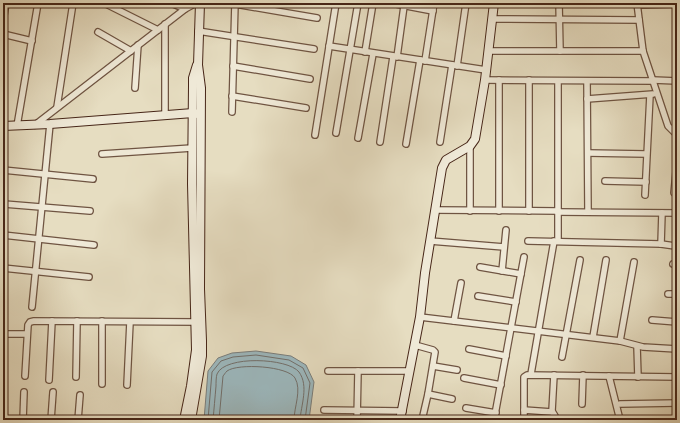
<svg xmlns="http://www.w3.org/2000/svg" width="680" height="423" font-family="'Old Standard TT',serif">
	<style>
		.water { fill: #9cb8be; stroke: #7a7e7c }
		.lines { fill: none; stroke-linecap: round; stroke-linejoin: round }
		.shore { stroke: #726f6b; stroke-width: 1 }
		.street-casing { stroke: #6f5442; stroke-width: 8 }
		.secondary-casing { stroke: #472618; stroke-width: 10 }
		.street { stroke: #efe9d7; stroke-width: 5.5 }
		.secondary { stroke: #efe9d7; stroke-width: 8 }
	</style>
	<rect width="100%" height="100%" fill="#e6ddc1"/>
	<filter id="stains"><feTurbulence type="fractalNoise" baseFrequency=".005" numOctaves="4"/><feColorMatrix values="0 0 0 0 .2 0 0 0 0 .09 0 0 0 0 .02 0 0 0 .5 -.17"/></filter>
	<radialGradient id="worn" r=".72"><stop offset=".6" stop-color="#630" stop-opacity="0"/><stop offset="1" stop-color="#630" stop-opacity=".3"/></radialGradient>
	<path class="water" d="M256,351L291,356L306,365L314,382L309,420H204L208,371L218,358L232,353Z"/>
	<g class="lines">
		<g class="shore">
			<path d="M208,420L212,372L221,361L233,357L256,355L289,360L303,368L310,383L305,420"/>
			<path d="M213,420C214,409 215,398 216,386C216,383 216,377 217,374C225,355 288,358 299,372C309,386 301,405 300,420"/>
			<path d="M219,420L223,376C224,375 225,373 227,371C238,363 288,366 295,378C302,390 294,407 294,420"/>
		</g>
		<defs>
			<g id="street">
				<path d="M104,3L158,30"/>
				<path d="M171,3L185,9"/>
				<path d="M391,3L433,11"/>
				<path d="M559,3L560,51"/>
				<path d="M637,3L643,51L668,126L677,135"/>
				<path d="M676,3V134"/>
				<path d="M235,4L317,18"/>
				<path d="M637,5L677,4"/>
				<path d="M492,19L639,20"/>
				<path d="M3,22L6,3"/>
				<path d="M165,24V115"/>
				<path d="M198,31L314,49"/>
				<path d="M98,32L131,51"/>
				<path d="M3,34L32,41"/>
				<path d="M329,46L486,70"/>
				<path d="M489,51H643"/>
				<path d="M365,52L373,3"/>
				<path d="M397,57L404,6"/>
				<path d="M425,61L434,3"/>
				<path d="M233,66L310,79"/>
				<path d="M457,66L466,3"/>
				<path d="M485,80L653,81"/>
				<path d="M653,80L677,81"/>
				<path d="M587,81L588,212"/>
				<path d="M135,88L138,45"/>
				<path d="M232,96L306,108"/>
				<path d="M587,99L653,94"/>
				<path d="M57,107L73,3"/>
				<path d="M232,112L235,3"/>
				<path d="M35,125L185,9L196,3"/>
				<path d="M17,126L38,3"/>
				<path d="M336,133L358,3"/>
				<path d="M315,135L336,3"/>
				<path d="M358,138L373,54"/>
				<path d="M380,142L393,57"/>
				<path d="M440,142L452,65"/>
				<path d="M406,144L420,60"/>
				<path d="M470,146V211"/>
				<path d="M588,153L646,154"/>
				<path d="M102,154L192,148"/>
				<path d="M677,162L674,193L677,195"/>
				<path d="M3,170L93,179"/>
				<path d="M605,181L646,182"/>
				<path d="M645,195L650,95"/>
				<path d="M4,204L90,211"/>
				<path d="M435,210L558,211"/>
				<path d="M499,211V80"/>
				<path d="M529,211V80"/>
				<path d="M558,212L677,213"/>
				<path d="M3,235L94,245"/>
				<path d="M430,241L504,247"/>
				<path d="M528,241L661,244L675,246"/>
				<path d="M558,241V81"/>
				<path d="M661,244L662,213"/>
				<path d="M673,264L677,265"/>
				<path d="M480,267L521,274"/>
				<path d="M3,268L89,277"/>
				<path d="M502,271L506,230"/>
				<path d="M668,294H677"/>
				<path d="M478,296L516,302"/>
				<path d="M32,307L50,124"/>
				<path d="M420,317L620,341L643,347L677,349"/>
				<path d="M652,320L677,322"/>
				<path d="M454,321L461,283"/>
				<path d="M3,334H27"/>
				<path d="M593,337L606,260"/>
				<path d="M620,341L634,262"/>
				<path d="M415,345L433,350L435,352L428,394L422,420"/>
				<path d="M637,346L638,377"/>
				<path d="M469,349L506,356"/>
				<path d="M562,357L580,260"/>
				<path d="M433,366L457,370"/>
				<path d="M328,371H410"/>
				<path d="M531,374L554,241"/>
				<path d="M554,375L552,411L555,416V420"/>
				<path d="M25,376L28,325L30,322L34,321L196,322"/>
				<path d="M609,376L620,420"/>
				<path d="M76,377L77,321"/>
				<path d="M464,378L501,385"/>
				<path d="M49,380L52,321"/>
				<path d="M102,384V321"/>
				<path d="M127,385L130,322"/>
				<path d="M428,394L452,399"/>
				<path d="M582,404L583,375"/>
				<path d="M620,404L677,403"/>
				<path d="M466,408L496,413"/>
				<path d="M324,410L403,411"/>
				<path d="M524,410L552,412"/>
				<path d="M23,420L24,392"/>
				<path d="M51,420L53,392"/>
				<path d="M78,420L80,395"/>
				<path d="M357,420L358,371"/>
				<path d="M494,420L524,257"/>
				<path d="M524,420V377L527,375L677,377"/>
			</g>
			<g id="secondary">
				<path d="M3,126L50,124L193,113L198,114"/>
				<path d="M184,420L191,386L196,350L192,184L193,86V78L197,65"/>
				<path d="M191,420L202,356V341L200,289L201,88L198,65L200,3"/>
				<path d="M400,420L420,317L425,273L442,168L446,160L470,146L475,139L485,80L494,3"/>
			</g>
		</defs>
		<use href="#street" class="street-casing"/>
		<use href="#secondary" class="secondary-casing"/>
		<use href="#street" class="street"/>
		<use href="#secondary" class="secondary"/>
	</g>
	<rect width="680" height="423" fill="none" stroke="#e6ddc1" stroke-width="16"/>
	<rect x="4" y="4" width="672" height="415" fill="none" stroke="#472618" stroke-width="2"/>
	<rect x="8" y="8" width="664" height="407" fill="none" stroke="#472618"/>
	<rect width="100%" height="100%" filter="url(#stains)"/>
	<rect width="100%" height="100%" fill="url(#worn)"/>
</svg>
